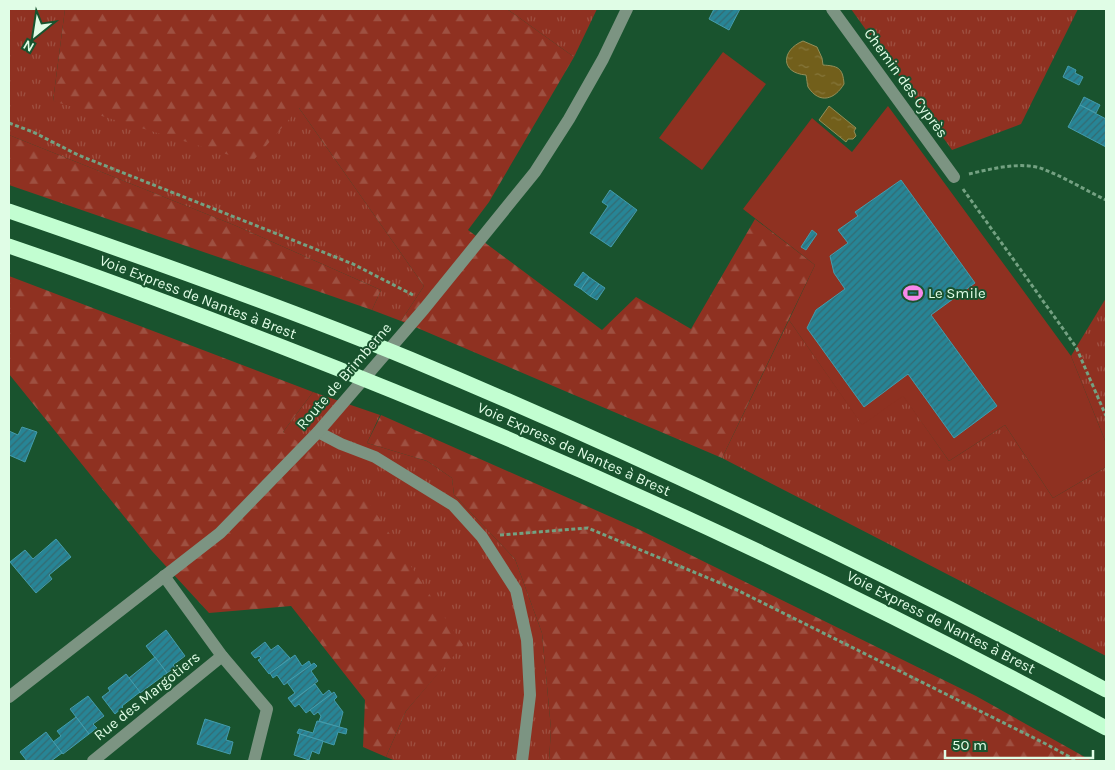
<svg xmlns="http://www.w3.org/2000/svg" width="1115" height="770" font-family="Karla,sans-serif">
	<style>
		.grass { fill: url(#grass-tufts) }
		.forest { fill: url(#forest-firs) }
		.garden { fill: #8f3121 }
		.water { fill: url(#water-ripples); stroke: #938e58 }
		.building { fill: url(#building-hatch); stroke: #459cac }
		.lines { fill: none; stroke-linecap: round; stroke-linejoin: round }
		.path { stroke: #74a182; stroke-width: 3; stroke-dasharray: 4 2.5; stroke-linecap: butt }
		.minor { stroke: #7c9482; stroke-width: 12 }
		.highway { stroke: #c2fed1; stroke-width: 15 }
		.labels { text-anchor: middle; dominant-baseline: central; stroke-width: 4; stroke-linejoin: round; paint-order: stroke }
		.street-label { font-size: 15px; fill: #e0fde6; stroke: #19532e }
		.poi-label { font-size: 15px; fill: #e0fde6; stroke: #19532e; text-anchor: start }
	</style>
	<defs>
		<pattern id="grass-tufts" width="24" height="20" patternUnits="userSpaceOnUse" patternTransform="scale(1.25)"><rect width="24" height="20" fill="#8f3121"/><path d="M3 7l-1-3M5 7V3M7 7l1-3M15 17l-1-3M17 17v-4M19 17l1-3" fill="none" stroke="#9e5041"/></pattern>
		<pattern id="forest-firs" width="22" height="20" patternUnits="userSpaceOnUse" patternTransform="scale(1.25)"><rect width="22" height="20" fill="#8f3121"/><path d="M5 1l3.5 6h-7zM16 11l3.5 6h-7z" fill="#9e5041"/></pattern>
		<pattern id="water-ripples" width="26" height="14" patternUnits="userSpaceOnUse" patternTransform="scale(1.25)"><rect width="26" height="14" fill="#725f1b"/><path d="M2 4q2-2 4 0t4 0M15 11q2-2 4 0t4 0" fill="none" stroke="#86773c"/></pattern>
		<pattern id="building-hatch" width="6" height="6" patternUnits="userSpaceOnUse" patternTransform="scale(1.25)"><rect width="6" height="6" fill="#278596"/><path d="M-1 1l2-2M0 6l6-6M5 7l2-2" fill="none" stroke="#346b72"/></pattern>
	</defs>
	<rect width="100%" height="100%" fill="#19532e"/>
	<g class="grass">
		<path d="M9,9H65L53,101L299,108L424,286L401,321L372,310L381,290L234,225L9,135Z"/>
		<path d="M507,9H597L574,57Z"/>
		<path d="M851,9H1078L1021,124L952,150Z"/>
		<path d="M1106,298V443L1071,356Z"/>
		<path d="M789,320L862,424L903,395L949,461L1005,425L1053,498L1106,467V656L722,458Z"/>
		<path d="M313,392L380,415L367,443L427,461L452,478L454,495L515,559L542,633L551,729L549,761H396L386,757L406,711L462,645L283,432Z"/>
	</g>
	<g class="forest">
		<path d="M65,9H507L574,57L489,202L468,230L602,330L636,297L691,329L755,219L815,265L722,458L401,321L424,286L299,108L252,162L53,101Z"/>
		<path d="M9,135L234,225L381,290L372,310L9,185Z"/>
		<path d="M9,276L313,392L283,432L352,477L463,645L406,711L386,757L363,747L365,700L291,606L209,613L152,551L9,374Z"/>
		<path d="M381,415L636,528L976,696L1092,761H549L551,729L542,633L515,559L454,495L452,478L427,461L367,443Z"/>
	</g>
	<g class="garden">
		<path d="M723,52L766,84L702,170L659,138Z"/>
		<path d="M888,106L1071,356L1106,443V467L1053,498L1005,425L949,461L903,396L862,425L789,320L815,265L743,209L812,118L852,152Z"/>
	</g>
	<g class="water">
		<path d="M803,41L817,47L822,58L823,65C837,66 843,67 844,84C835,99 820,105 808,87C807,84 807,79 806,75C780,73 781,50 803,41Z"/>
		<path d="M829,106L856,128L854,131L856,136L853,139H848L846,142L819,120Z"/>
	</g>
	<g class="building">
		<path d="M714,9H740L729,30L709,19Z"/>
		<path d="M1068,66L1076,70L1075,73L1083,77L1079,85L1063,77Z"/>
		<path d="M1084,97L1100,105L1096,113L1080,105Z"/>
		<path d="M1080,105L1106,119V147L1068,127Z"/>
		<path d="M901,180L975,283L931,315L997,406L954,438L908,374L864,407L807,328L816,310L845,289L834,273L830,256L848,243L838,230L858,216L855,212Z"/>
		<path d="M610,190L637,210L611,247L590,233L608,206L602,202Z"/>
		<path d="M812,230L817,234L806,250L801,247Z"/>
		<path d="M583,272L589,277L581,289L574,285Z"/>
		<path d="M589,277L599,284L590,296L581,289Z"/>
		<path d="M599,284L605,288L597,300L590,296Z"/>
		<path d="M22,427L37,432L25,462L9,455V431L18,435Z"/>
		<path d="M56,539L71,557L49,575L52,579L36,593L10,562L25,550L33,559Z"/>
		<path d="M166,630L185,656L173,665L175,667L167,673L146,646Z"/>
		<path d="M265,642L271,650L278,645L290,658L269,674L258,660L261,658L259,656L255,658L251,653Z"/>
		<path d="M295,655L302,666L309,661L311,665L284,685L277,675L273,678L270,673Z"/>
		<path d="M155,657L167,673L140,693L129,678Z"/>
		<path d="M314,663L317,666L311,671L318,681L291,702L288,698L295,693L287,682Z"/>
		<path d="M126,674L140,692L122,706L123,707L115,714L102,697L110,691L108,688Z"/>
		<path d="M315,684L323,695L329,690L332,694L306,713L299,704L295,707L291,702Z"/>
		<path d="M334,692L337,697L334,700L343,712L339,727L319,721L321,716L318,712L314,715L310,710Z"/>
		<path d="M88,696L104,716L93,724L97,728L89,734L70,709Z"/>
		<path d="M76,717L89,734L63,754L53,742L61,736L57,731Z"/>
		<path d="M205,719L230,727L226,740L233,742L230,754L197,744Z"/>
		<path d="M317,721L347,729L346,734L338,732L334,745L297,733L299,729L313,733Z"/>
		<path d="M46,732L62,753L51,761H27L20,752Z"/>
		<path d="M300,734L323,741L319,754L312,751L309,760L294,755Z"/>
	</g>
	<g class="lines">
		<g class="path">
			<path d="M9,123L33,132L78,155L353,264L415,296"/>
			<path d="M969,174C990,169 1022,161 1043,169C1064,177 1085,190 1106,200"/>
			<path d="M963,189L1076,347L1106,416"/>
			<path d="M500,535L588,528L737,590L1046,744L1077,761"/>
		</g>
		<g class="minor">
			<path d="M832,9L954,177"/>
			<path d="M318,432L341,444L375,457L453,505L482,537L516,590L527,640L530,695L522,761"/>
			<path d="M164,576L222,656L267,709L254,761"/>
			<path d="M9,697L220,533L318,432L424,309L535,172L569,119L603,59L627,9"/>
			<path d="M93,761L222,656"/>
		</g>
		<g class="highway">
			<path d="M9,211C143,257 278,305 410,359C647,458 879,569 1106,690"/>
			<path d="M9,246C100,277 190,311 280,346C564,456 839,583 1106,728"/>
		</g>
	</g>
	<defs>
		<symbol id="stadium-bare" viewBox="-9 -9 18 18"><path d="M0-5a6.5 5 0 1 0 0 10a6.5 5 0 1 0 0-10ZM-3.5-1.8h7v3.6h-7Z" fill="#f888ea" stroke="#19532e" stroke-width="2.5" paint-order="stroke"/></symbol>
	</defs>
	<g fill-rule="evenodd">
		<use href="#stadium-bare" x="899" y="279" width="28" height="28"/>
	</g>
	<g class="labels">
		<g class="street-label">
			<text transform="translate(906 83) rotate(54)">Chemin des Cyprès</text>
			<text transform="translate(198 297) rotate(21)">Voie Express de Nantes à Brest</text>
			<text transform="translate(344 376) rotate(-49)">Route de Brimberne</text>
			<text transform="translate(574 449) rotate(24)">Voie Express de Nantes à Brest</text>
			<text transform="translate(941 622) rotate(27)">Voie Express de Nantes à Brest</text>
			<text transform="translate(147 696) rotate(-39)">Rue des Margotiers</text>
		</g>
		<g class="poi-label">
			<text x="928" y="293">Le Smile</text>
		</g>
	</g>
	<rect width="1115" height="770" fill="none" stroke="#e0fde6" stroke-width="20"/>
	<g transform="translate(35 35) rotate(210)" stroke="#19532e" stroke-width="4" paint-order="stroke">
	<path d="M0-4L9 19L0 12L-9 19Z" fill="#e0fde6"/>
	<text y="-8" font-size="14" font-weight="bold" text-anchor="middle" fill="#e0fde6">N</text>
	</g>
	<path d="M945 750v8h148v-8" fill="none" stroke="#e0fde6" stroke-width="2.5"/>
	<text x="952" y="750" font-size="15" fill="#e0fde6" stroke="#19532e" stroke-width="4" paint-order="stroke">50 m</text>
</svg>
